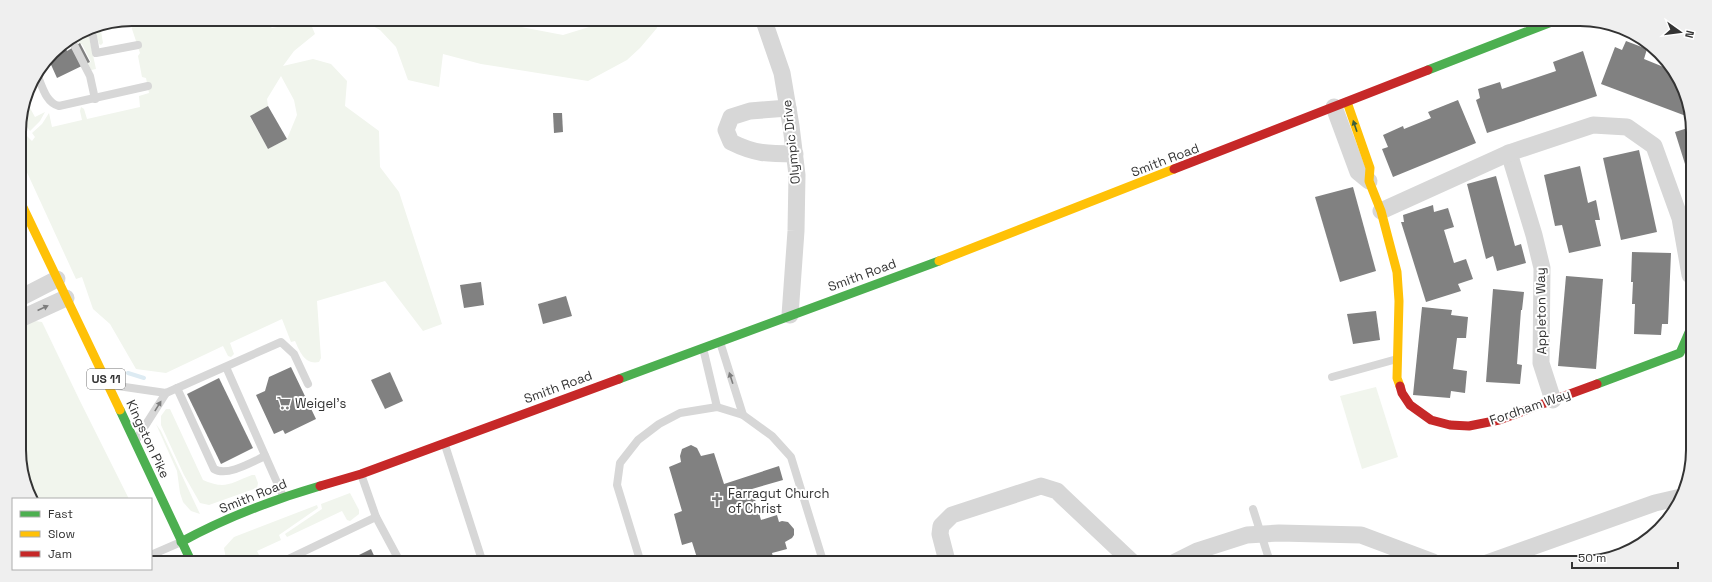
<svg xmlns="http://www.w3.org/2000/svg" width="1712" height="582" font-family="'Space Grotesk',sans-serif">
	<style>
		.green { fill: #f1f5ed; fill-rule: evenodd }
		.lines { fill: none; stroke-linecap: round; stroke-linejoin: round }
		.stream { stroke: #ddebf3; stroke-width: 4 }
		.building { fill: #818181 }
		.lane { stroke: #d7d7d7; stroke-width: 8 }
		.street { stroke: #d7d7d7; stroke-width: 17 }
		.fast { stroke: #4caf50; stroke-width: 9 }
		.slow { stroke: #ffc107; stroke-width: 9 }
		.jam { stroke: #c62828; stroke-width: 9 }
		.oneway { fill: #3c5e3d }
		.oneway2 { fill: #7d7d7d }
		.labels { text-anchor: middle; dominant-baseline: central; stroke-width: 4; stroke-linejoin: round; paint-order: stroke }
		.shield { fill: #fff; stroke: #707070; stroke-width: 1 }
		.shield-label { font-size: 12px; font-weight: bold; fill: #333 }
		.street-label { font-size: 13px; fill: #333; stroke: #fff }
		.poi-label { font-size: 13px; fill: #333; stroke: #fff; text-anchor: start }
		.rim { fill: none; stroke: #333; stroke-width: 2 }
	</style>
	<rect width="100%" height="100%" fill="#fff"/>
	<g class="green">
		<path d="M132,19H262L272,28L294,24L312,27L315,34L294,51L283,66L313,59L331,64L347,81L345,106L379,131L380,167L399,192L442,324L423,331L385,281L317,301L321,358L319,362C305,365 300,352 295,341L291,342L282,319L230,343L234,354L231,357L228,356L223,346L166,373L136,369L110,324L93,309L82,277L76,279L19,155V128L32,141L35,137L32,133L42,124L49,113L52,127L82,120L80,111L81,107L84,109L87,119L140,107L139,96L149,93L146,78L142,77L138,56L140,53L131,26L101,31L103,43L101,45L99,44L96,32L93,27ZM281,76L294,100L297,115L287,139L268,149L250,117L268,106L267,99Z"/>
		<path d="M362,20H485L563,35L612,20H658L657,28L640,48L627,60L588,81L481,64L443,54L439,87L408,80L396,47L380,30Z"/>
		<path d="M83,31L89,37L96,69L91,70L88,63L91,62L82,44L79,45L77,36Z"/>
		<path d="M25,99L35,117L45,112L40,121L30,131L21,119Z"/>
		<path d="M35,321L42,322L79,399L129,499H35L21,472L20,326Z"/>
		<path d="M1376,387L1398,457L1362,469L1340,396Z"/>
		<path d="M166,409H170L203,480C226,490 230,483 252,475H255L258,483L257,488L209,505L200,503L184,475L161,425V416Z"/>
		<path d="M156,424L161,431L200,514L191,511L183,502L180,493L177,471Z"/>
		<path d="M350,493L359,510V514L350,521L347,520L342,511L287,537L285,534L322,509L321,504Z"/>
		<path d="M317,505L318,508L279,535L281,540L257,551L261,559H226L224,548L234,537Z"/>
	</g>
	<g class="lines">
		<path class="stream" d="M128,373L144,378"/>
	</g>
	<g class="building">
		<path d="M1626,41L1647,49L1644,59L1671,70L1689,107L1686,116L1601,84L1615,47L1622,50Z"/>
		<path d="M80,43L90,62L57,78L48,58L52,52L64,44L67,51Z"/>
		<path d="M1583,51L1597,96L1487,133L1476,100L1480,98L1478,89L1500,82L1502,89L1556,71L1553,62Z"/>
		<path d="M1458,100L1476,143L1393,177L1382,149L1388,147L1383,135L1403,126L1404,129L1431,118L1428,112Z"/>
		<path d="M268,106L287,139L268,149L250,116Z"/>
		<path d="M553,113H562L563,132L554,133Z"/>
		<path d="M1691,127V180H1690L1675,132Z"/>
		<path d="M1639,150L1657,232L1621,240L1603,158Z"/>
		<path d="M1580,166L1588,203L1596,200L1600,220H1595L1601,246L1569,253L1562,225L1555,226L1544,175Z"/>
		<path d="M1496,176L1515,246L1521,244L1526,263L1497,271L1493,256L1486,259L1467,184Z"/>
		<path d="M1353,187L1376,271L1340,282L1315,197Z"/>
		<path d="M1433,205L1434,212L1448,208L1454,227L1444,230L1454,263L1466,259L1473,279L1458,284L1461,291L1426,302L1401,222H1404L1403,215Z"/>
		<path d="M1632,252L1671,253L1668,324H1662L1661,335L1634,334L1635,304H1632L1633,282H1631Z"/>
		<path d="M1566,276L1603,279L1596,369L1558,366Z"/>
		<path d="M481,282L484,305L464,308L460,285Z"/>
		<path d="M1493,289L1524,292L1522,310H1521L1517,364L1522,365L1520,384L1486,382Z"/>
		<path d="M566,296L572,316L543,324L538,304Z"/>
		<path d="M1422,307L1452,310L1451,315L1468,317L1466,338H1457L1453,369L1467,371L1465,393L1451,391L1450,398L1413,395Z"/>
		<path d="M1376,311L1380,340L1353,344L1347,314Z"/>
		<path d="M291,367L316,419L285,434L283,430L274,434L256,395L265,391L269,377Z"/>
		<path d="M390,372L403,401L385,409L371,380Z"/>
		<path d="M219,378L253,448L221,464L187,394Z"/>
		<path d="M691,445L697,448L701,456L714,453L724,484L779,466L783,480L752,489L761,520L777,515L779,522L782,521L788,522L794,529V535L792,538L785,542L787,549L772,553L774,561H698L692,542L682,545L674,514L682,511L669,467L681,462L680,456L682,449Z"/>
		<path d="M371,549L376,560H349Z"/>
	</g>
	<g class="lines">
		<g class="lane">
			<path d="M87,29L93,36L96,53L138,45"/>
			<path d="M71,39L90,76L95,99"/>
			<path d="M37,74C42,86 46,103 59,106L148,86"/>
			<path d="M720,342L743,415"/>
			<path d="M703,348L717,407"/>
			<path d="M226,367L283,496"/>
			<path d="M1332,377L1397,359"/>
			<path d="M111,385L166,393L281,342L294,354L308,384"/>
			<path d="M177,388L214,469C227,477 252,462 265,456"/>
			<path d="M136,440L166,393"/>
			<path d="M445,445L482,560"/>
			<path d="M361,474L376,517L399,560"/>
			<path d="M1253,509L1270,562"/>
			<path d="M151,555L181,542"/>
			<path d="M286,560L376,517"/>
			<path d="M640,560L617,485L620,463L638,440L659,424L680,413L717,407L743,415L772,436L791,457L823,561"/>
		</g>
		<g class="street">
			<path d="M764,21L782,73L791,126L797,175L796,231L790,315"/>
			<path d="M1334,107L1358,172L1369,181"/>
			<path d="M788,108L750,111L731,117L726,130L731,142C755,154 768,154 795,154"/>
			<path d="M1509,153L1534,235L1542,268L1541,363L1553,400"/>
			<path d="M1381,211L1509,153L1593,125L1627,127L1654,146L1680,218L1690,275"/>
			<path d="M20,298L57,279"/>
			<path d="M20,319L66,298"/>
			<path d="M947,561L940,534L941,526L952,515L1041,486L1057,491L1062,496L1132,562"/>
			<path d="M1175,562L1197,551L1247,535L1279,533L1361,535L1433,562"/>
			<path d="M1487,563L1655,503L1681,497"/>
		</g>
		<g class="fast">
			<path d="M1428,70L1549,23"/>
			<path d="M619,379L939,261"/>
			<path d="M1597,384L1680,353L1690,330"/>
			<path d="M120,410L190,559"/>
			<path d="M181,542C225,518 272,500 320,486"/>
		</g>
		<g class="slow">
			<path d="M1347,102L1370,168L1369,181L1381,211L1397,272L1399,301L1397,378L1400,386"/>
			<path d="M20,201L120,410"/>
			<path d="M939,261L1174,169"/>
		</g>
		<g class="jam">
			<path d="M1174,169L1428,70"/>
			<path d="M1400,386L1402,393L1410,405L1431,420L1450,425L1469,426L1499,420L1597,384"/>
			<path d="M320,486L361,474L619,379"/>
		</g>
	</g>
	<defs><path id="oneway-solid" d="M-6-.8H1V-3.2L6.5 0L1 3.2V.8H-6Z"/></defs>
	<use class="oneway" href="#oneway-solid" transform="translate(1355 126) rotate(-109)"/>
	<g class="oneway2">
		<use href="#oneway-solid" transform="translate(43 308) rotate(-25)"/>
		<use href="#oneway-solid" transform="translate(731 378) rotate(-108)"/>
		<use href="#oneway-solid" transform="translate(158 406) rotate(-58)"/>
	</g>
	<defs>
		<symbol id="supermarket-bare" viewBox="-9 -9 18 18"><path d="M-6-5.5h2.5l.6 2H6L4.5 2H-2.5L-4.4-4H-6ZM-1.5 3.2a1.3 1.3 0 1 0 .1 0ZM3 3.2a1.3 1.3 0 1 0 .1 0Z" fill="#7a7a7a" stroke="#fff" stroke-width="2.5" paint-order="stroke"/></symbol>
		<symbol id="church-bare" viewBox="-9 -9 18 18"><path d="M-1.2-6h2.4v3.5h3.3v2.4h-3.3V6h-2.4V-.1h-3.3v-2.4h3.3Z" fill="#7a7a7a" stroke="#fff" stroke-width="2.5" paint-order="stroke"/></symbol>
	</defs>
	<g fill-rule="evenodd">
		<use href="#supermarket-bare" x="274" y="393" width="20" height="20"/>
		<use href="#church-bare" x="707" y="490" width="20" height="20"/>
	</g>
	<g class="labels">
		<rect class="shield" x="87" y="369" width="38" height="20" rx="3"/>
		<g class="shield-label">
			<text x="106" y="379">US 11</text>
		</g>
		<g class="street-label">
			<text transform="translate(791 142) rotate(-96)">Olympic Drive</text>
			<text transform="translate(1165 160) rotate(-21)">Smith Road</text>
			<text transform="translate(862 275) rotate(-20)">Smith Road</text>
			<text transform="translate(1541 311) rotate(-91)">Appleton Way</text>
			<text transform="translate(558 387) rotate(-20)">Smith Road</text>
			<text transform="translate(1530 407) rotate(-19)">Fordham Way</text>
			<text transform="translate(148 439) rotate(65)">Kingston Pike</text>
			<text transform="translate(253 496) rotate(-22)">Smith Road</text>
		</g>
		<g class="poi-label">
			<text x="295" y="403">Weigel's</text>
			<text x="728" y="493">Farragut Church<tspan x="728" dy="15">of Christ</tspan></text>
		</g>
	</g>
	<path d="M0 0H1712V582H0ZM132 26H1580A106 106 0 0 1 1686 132V450A106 106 0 0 1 1580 556H132A106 106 0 0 1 26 450V132A106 106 0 0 1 132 26Z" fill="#efefef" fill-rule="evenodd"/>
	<path class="rim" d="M132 26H1580A106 106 0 0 1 1686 132V450A106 106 0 0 1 1580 556H132A106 106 0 0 1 26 450V132A106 106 0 0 1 132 26Z"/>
	<rect x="12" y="498" width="140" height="72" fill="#ffffff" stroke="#adadad"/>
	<rect x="20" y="511" width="20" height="6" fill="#4caf50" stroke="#adadad"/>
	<text x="48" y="518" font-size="12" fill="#333333">Fast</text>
	<rect x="20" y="531" width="20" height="6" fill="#ffc107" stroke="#adadad"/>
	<text x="48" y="538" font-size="12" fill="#333333">Slow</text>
	<rect x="20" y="551" width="20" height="6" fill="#c62828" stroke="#adadad"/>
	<text x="48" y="558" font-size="12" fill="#333333">Jam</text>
	<g transform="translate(1680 32) rotate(104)" stroke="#ffffff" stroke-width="3" paint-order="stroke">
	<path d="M0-3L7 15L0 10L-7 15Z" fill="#333333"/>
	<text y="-6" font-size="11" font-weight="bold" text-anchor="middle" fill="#333333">N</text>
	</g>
	<path d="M1572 562v6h106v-6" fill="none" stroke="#333333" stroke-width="2"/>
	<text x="1578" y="562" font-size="12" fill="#333333" stroke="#ffffff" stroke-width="3" paint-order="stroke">50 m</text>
</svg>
